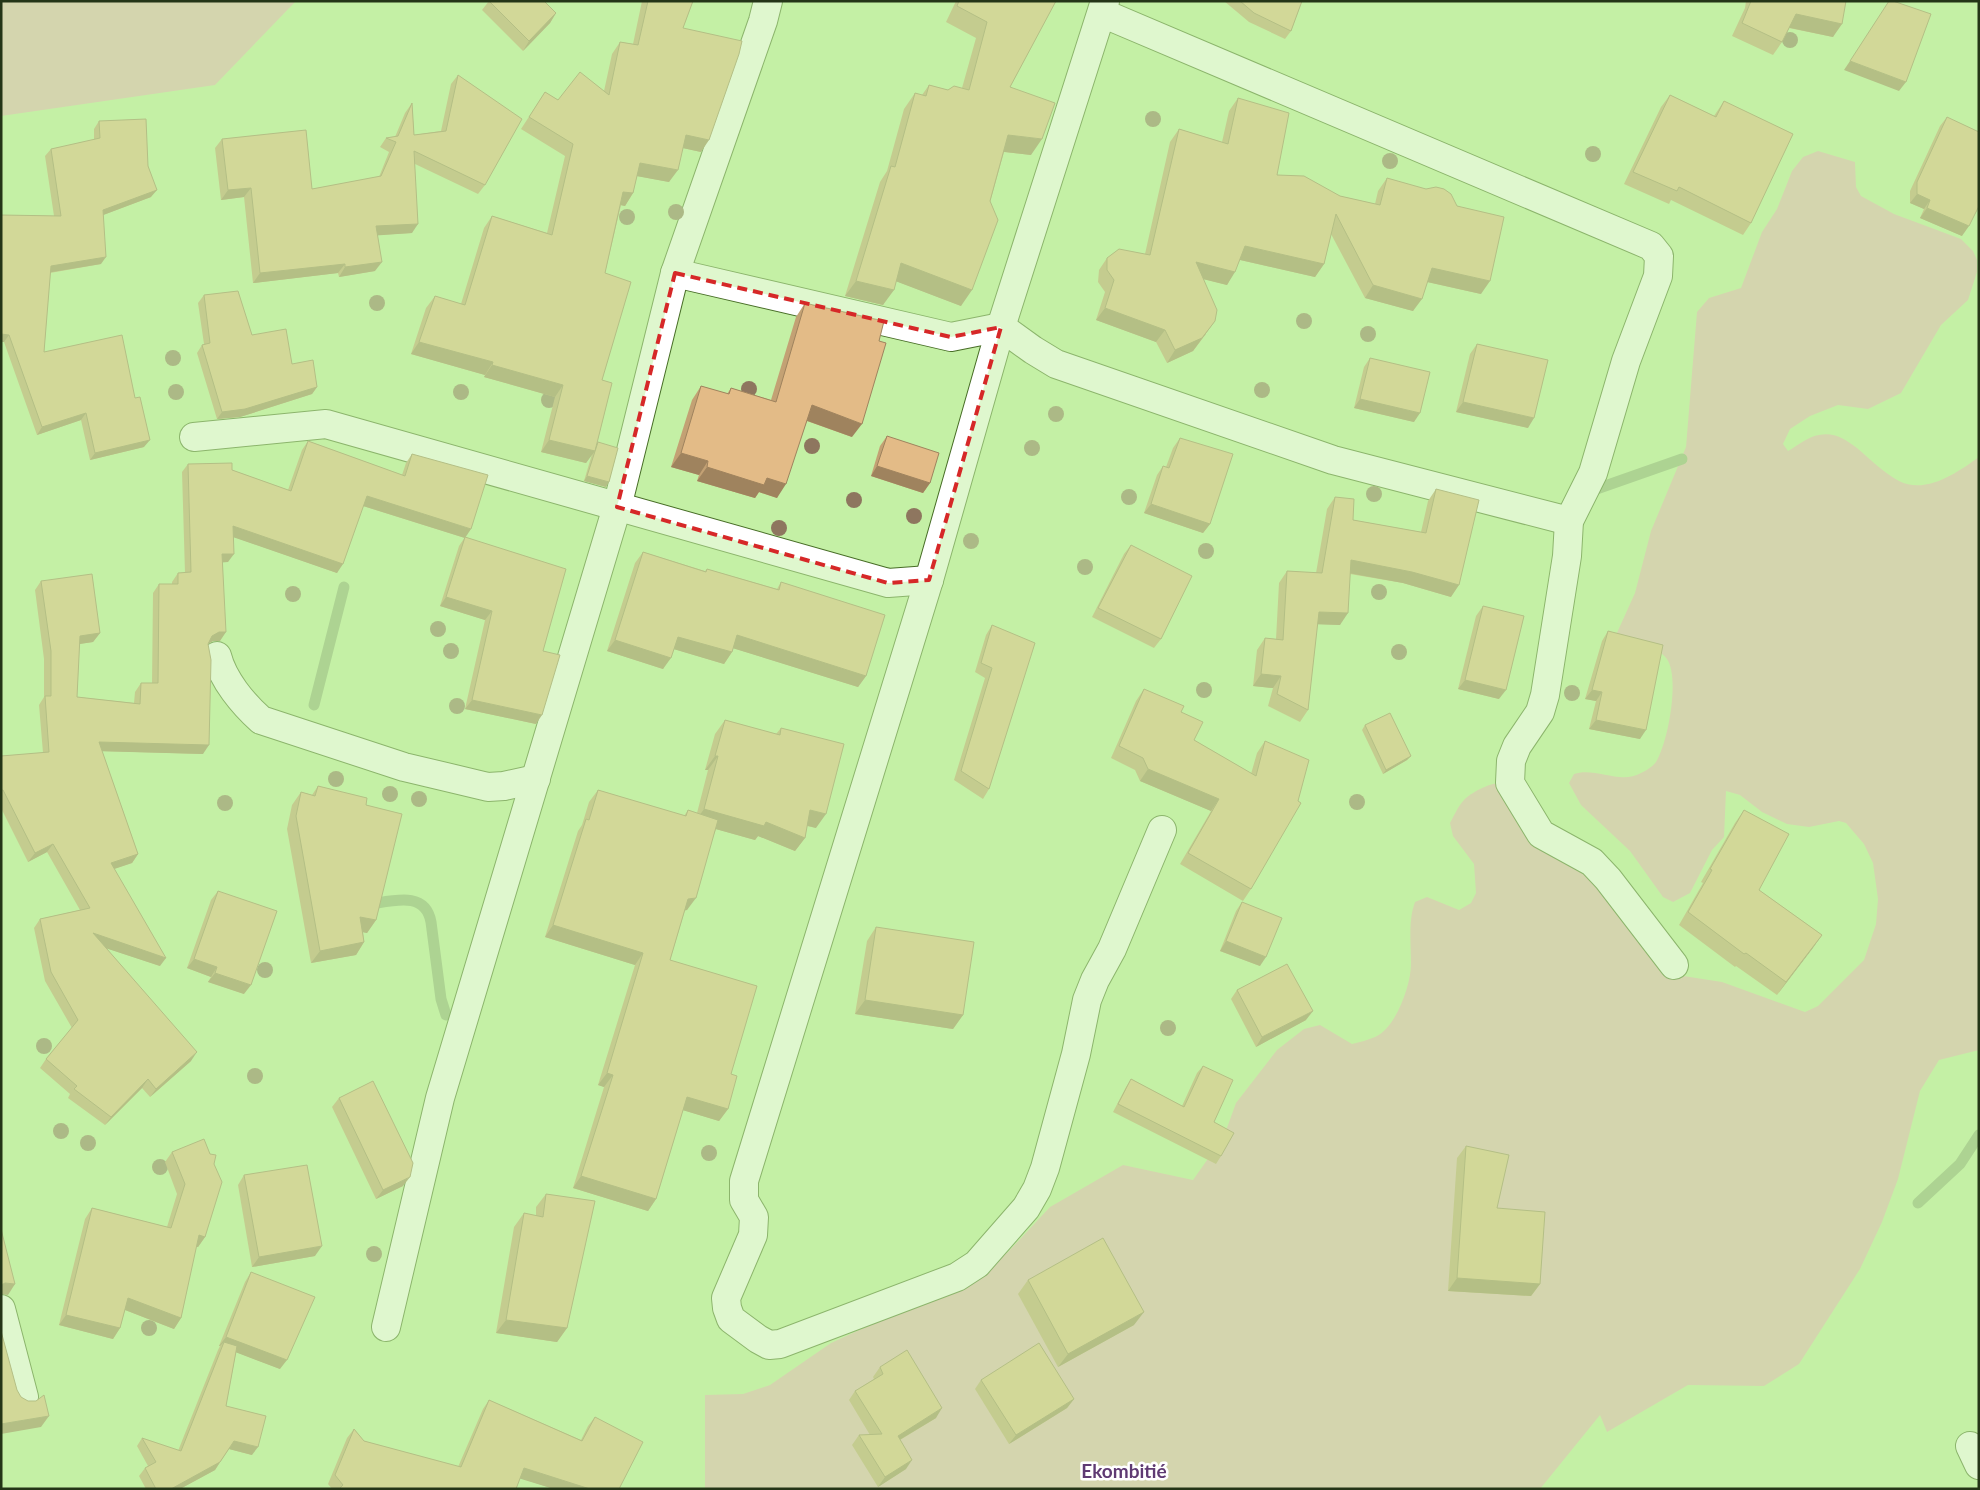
<svg xmlns="http://www.w3.org/2000/svg" width="1980" height="1490" font-family="Lato,sans-serif">
	<style>
		.green { fill: #e7b4b8 }
		.lines { fill: none; stroke-linecap: round; stroke-linejoin: round }
		.stream { stroke: #90b07b; stroke-width: 11 }
		.street-casing { stroke: #476d26; stroke-width: 30 }
		.street { stroke: #fff; stroke-width: 28 }
		.tree { fill: #8e765f }
		.wall { fill: #c3a174 }
		.shaded-wall { fill: #9f835e }
		.building { fill: #e3bb87; stroke: #9f835e }
		.marked { fill: none; stroke: #d62828; stroke-width: 4; stroke-dasharray: 10 6; stroke-linejoin: round }
		.labels { text-anchor: middle; dominant-baseline: central; stroke-width: 5; stroke-linejoin: round; paint-order: stroke }
		.quarter-label { font-size: 19px; font-weight: bold; fill: #5f3a73; stroke: #fff }
	</style>
	<rect width="100%" height="100%" fill="#c4f0a5"/>
	<g class="green">
		<path d="M1,1H296L215,85L1,116Z"/>
		<path d="M1818,151L1855,162L1856,187L1861,196L1894,214L1961,239L1973,251L1977,260V272L1968,300L1941,325L1901,393L1868,409L1838,405L1810,416L1790,429L1783,444L1788,451C1797,446 1809,436 1819,435C1834,432 1845,439 1857,448C1870,459 1884,473 1899,481C1926,495 1958,472 1979,457V1050L1939,1060L1920,1091L1898,1179L1882,1222L1860,1269L1799,1364L1764,1386L1688,1385L1607,1432L1600,1415L1540,1489H705V1395L743,1394L770,1385L831,1343L970,1279L1008,1252L1050,1207L1123,1165L1193,1180L1224,1136L1236,1103L1277,1050L1304,1029L1320,1025L1352,1044C1360,1042 1368,1040 1375,1037C1396,1028 1411,985 1411,964C1411,943 1408,921 1415,902L1427,897L1459,910L1471,903L1476,893L1474,864L1453,836L1450,823C1454,816 1458,806 1464,800C1470,793 1491,782 1501,783C1531,786 1652,944 1677,975L1722,982L1805,1012L1818,1006L1864,960L1876,924L1878,899L1873,863L1864,844L1846,823L1839,821L1809,827L1787,824L1762,812L1740,795L1726,791L1724,837L1712,850L1690,893L1673,902L1663,897L1630,851L1581,805L1569,783L1574,774C1596,767 1620,785 1641,773C1646,771 1653,766 1656,762C1668,743 1680,678 1667,659C1657,645 1631,641 1616,635L1635,593L1651,531L1686,447L1697,312L1709,298L1741,288L1762,232L1777,209L1792,171L1803,157Z"/>
	</g>
	<g class="lines">
		<g class="stream">
			<path d="M1588,492L1682,459"/>
			<path d="M314,705L344,587"/>
			<path d="M365,905C390,902 425,889 431,922L441,999L446,1015"/>
			<path d="M1918,1203L1960,1164L1979,1135"/>
		</g>
		<defs>
			<g id="street">
				<path d="M1105,1L1001,327L929,580L744,1181V1200L754,1217L753,1235L726,1298L727,1308L731,1319L758,1339L769,1345L780,1344L957,1277L977,1264L1026,1208L1037,1189L1045,1168L1076,1054L1087,1000L1095,980L1112,949L1162,830"/>
				<path d="M1102,13L1651,246L1659,256L1658,276L1626,361L1593,473L1569,521L1567,556L1545,695L1540,712L1517,746L1511,761L1510,783L1541,834L1592,862L1608,879L1674,965"/>
				<path d="M675,273L951,337L1001,327L1033,350L1056,364L1333,460L1569,521"/>
				<path d="M194,437L326,424L888,583L929,580"/>
				<path d="M217,656C223,680 243,704 261,720L404,767L488,787L504,786L536,779"/>
				<path d="M1,1309L24,1397"/>
				<path d="M386,1327L440,1098L617,507L675,273L763,21L768,1"/>
				<path d="M1970,1446L1979,1465"/>
			</g>
		</defs>
		<use href="#street" class="street-casing"/>
		<use href="#street" class="street"/>
	</g>
	<g class="tree">
		<circle cx="1790" cy="40" r="8"/>
		<circle cx="1153" cy="119" r="8"/>
		<circle cx="1593" cy="154" r="8"/>
		<circle cx="1390" cy="161" r="8"/>
		<circle cx="676" cy="212" r="8"/>
		<circle cx="627" cy="217" r="8"/>
		<circle cx="377" cy="303" r="8"/>
		<circle cx="1304" cy="321" r="8"/>
		<circle cx="1368" cy="334" r="8"/>
		<circle cx="173" cy="358" r="8"/>
		<circle cx="749" cy="389" r="8"/>
		<circle cx="1262" cy="390" r="8"/>
		<circle cx="176" cy="392" r="8"/>
		<circle cx="461" cy="392" r="8"/>
		<circle cx="549" cy="400" r="8"/>
		<circle cx="1056" cy="414" r="8"/>
		<circle cx="812" cy="446" r="8"/>
		<circle cx="1032" cy="448" r="8"/>
		<circle cx="1374" cy="494" r="8"/>
		<circle cx="1129" cy="497" r="8"/>
		<circle cx="854" cy="500" r="8"/>
		<circle cx="914" cy="516" r="8"/>
		<circle cx="779" cy="528" r="8"/>
		<circle cx="971" cy="541" r="8"/>
		<circle cx="1206" cy="551" r="8"/>
		<circle cx="1085" cy="567" r="8"/>
		<circle cx="1379" cy="592" r="8"/>
		<circle cx="293" cy="594" r="8"/>
		<circle cx="438" cy="629" r="8"/>
		<circle cx="451" cy="651" r="8"/>
		<circle cx="1399" cy="652" r="8"/>
		<circle cx="1204" cy="690" r="8"/>
		<circle cx="1572" cy="693" r="8"/>
		<circle cx="457" cy="706" r="8"/>
		<circle cx="336" cy="779" r="8"/>
		<circle cx="390" cy="794" r="8"/>
		<circle cx="419" cy="799" r="8"/>
		<circle cx="1357" cy="802" r="8"/>
		<circle cx="225" cy="803" r="8"/>
		<circle cx="265" cy="970" r="8"/>
		<circle cx="1168" cy="1028" r="8"/>
		<circle cx="44" cy="1046" r="8"/>
		<circle cx="255" cy="1076" r="8"/>
		<circle cx="61" cy="1131" r="8"/>
		<circle cx="88" cy="1143" r="8"/>
		<circle cx="709" cy="1153" r="8"/>
		<circle cx="160" cy="1167" r="8"/>
		<circle cx="374" cy="1254" r="8"/>
		<circle cx="149" cy="1328" r="8"/>
	</g>
	<g class="wall">
		<path d="M489,1L556,13L550,23L523,51L482,10Z"/>
		<path d="M642,1H693L683,28L701,152L683,148L669,182L637,176L633,193L625,206L621,205L605,273L602,380L596,444L598,442L606,487L584,481L592,454L586,463L541,452L555,397L484,377L485,375L411,354L426,308L435,296L461,304L484,228L492,216L547,233L565,156L521,129L545,92L558,100L604,91L612,54L620,42L633,44Z"/>
		<path d="M956,1H1056L1010,87L1031,155L1004,152L961,306L896,281L883,305L845,296L880,182L887,171L904,109L915,93L922,95L929,85L948,90L962,88L976,38L946,22Z"/>
		<path d="M1224,1H1302L1291,31L1285,39L1249,22Z"/>
		<path d="M1746,1H1846L1833,37L1789,28L1782,42L1773,55L1732,36L1745,8Z"/>
		<path d="M458,75L485,185L478,194L415,164L412,233L377,235L375,271L339,277L338,273L253,283L244,197L221,200L215,148L222,139L312,189L379,177L389,152L380,147L386,138L395,137L405,113L412,103L414,135L441,131L451,84Z"/>
		<path d="M1670,95L1714,116L1724,101L1751,223L1743,235L1671,200L1669,204L1624,184L1661,107Z"/>
		<path d="M1238,98L1277,175L1340,196L1375,204L1378,191L1387,178L1481,294L1427,282L1413,311L1365,298L1331,234L1324,264L1315,277L1240,260L1227,285L1203,279L1206,334L1193,351L1167,363L1156,342L1096,320L1105,292L1098,282L1099,270L1107,258L1145,254L1170,142L1179,129L1222,142L1229,111Z"/>
		<path d="M1947,117L1962,236L1920,218L1924,209L1910,203V191L1940,126Z"/>
		<path d="M99,121L148,166L151,197L103,215L101,264L50,273L44,352L144,447L90,460L81,420L37,435L4,342H1V215L54,216L45,156L51,149L94,140V129Z"/>
		<path d="M204,295L252,335L317,387L312,394L240,417L217,419L197,353L202,345L204,344L198,303Z"/>
		<path d="M805,303L852,437L807,421L777,498L759,492L755,498L697,481L699,475L671,467L692,400L701,386L727,394L731,388L771,400L796,317Z"/>
		<path d="M1477,344L1528,428L1456,412L1470,354Z"/>
		<path d="M1370,358L1414,422L1354,408L1364,367Z"/>
		<path d="M887,436L930,483L923,493L871,476L880,446Z"/>
		<path d="M1180,438L1210,524L1203,533L1144,513L1157,475L1163,466L1166,467L1173,448Z"/>
		<path d="M308,441L402,475L406,463L412,454L465,538L363,506L337,573L234,537L228,562H223L220,641H213L208,644L203,754L102,751L138,854L132,863L114,869L160,966L106,948L191,1061L150,1097L142,1088L105,1125L68,1098L70,1094L40,1068L46,1059L72,1028L45,981L34,928L40,919L80,910L47,852L28,862L1,808V756L43,753L39,705L44,697V659L35,590L41,581L100,633L93,642L79,644L77,697L134,703L135,692L141,683H152L153,593L159,584H172V582L178,573H185L182,472L188,464L232,470L288,490L302,450Z"/>
		<path d="M1436,489L1451,597L1403,583L1350,574L1340,625L1317,624L1308,710L1300,722L1268,706L1273,688L1253,686L1257,650L1265,638L1276,639L1279,583L1287,571L1316,573L1327,509L1335,497L1353,520L1421,532L1428,501Z"/>
		<path d="M465,537L536,724L465,709L485,620L440,606L459,546Z"/>
		<path d="M1131,545L1161,639L1154,648L1092,617L1124,554Z"/>
		<path d="M643,552L705,571L707,569L777,589L781,582L866,676L858,687L733,648L732,652L724,664L674,649L663,669L607,651L635,563Z"/>
		<path d="M1483,606L1499,699L1458,689L1476,616Z"/>
		<path d="M992,625L989,789L983,799L954,780L985,678L975,672L986,635Z"/>
		<path d="M1608,631L1640,739L1589,729L1596,701L1585,699L1602,641Z"/>
		<path d="M1144,689L1181,712L1194,740L1251,774L1257,753L1265,741L1251,889L1243,901L1180,864L1211,811L1140,781L1135,770L1111,758L1136,701Z"/>
		<path d="M725,720L776,734L781,728L816,828L807,826L805,838L795,851L758,836L755,840L716,829L687,910H685L670,960L731,1074L728,1109L719,1121L683,1110L656,1199L648,1211L573,1188L604,1087L598,1085L635,965L545,937L578,831L582,825L589,802L598,790L684,816L688,810L697,813L708,770H705L715,734Z"/>
		<path d="M1365,725L1411,756L1407,760L1383,774L1362,730Z"/>
		<path d="M318,786L366,805L376,920L367,933L363,932L364,942L356,955L311,963L287,829L292,805L301,792L312,795Z"/>
		<path d="M1744,810L1759,890L1822,935L1777,995L1736,966L1735,967L1679,925L1703,883L1701,882L1735,823Z"/>
		<path d="M218,891L244,994L208,982L211,977L187,968L211,900Z"/>
		<path d="M1242,902L1260,966L1220,951L1236,911Z"/>
		<path d="M876,927L963,1015L953,1029L855,1014L867,941Z"/>
		<path d="M1237,990L1306,1020L1256,1047L1231,999Z"/>
		<path d="M1203,1066L1221,1156L1216,1164L1113,1112L1126,1087L1131,1079L1182,1106L1197,1073Z"/>
		<path d="M339,1098L403,1186L376,1199L332,1107Z"/>
		<path d="M1466,1146L1497,1208L1540,1284L1531,1296L1448,1291L1457,1158Z"/>
		<path d="M172,1152L214,1164L205,1237L198,1247H196L181,1318L174,1329L125,1310L120,1328L113,1339L59,1325L85,1219L92,1208L167,1227L177,1194L165,1162Z"/>
		<path d="M244,1175L315,1256L252,1267L238,1185Z"/>
		<path d="M546,1194L567,1328L557,1342L496,1333L514,1227L524,1213L536,1216V1207Z"/>
		<path d="M251,1272L280,1369L236,1352L226,1406L252,1455L229,1449L215,1470L180,1489H146L139,1476L145,1468L148,1466L137,1446L142,1438L178,1451L218,1350L220,1346H219L245,1282Z"/>
		<path d="M1028,1280L1134,1325L1058,1367L1018,1294Z"/>
		<path d="M880,1367L936,1418L900,1440L906,1469L878,1487L852,1445L859,1435H870L849,1400L855,1391L874,1379L873,1377Z"/>
		<path d="M981,1380L1074,1399L1067,1408L1009,1444L975,1389Z"/>
		<path d="M489,1400L581,1440L588,1426L595,1417L619,1489H554L520,1478L516,1489H332L328,1484L347,1438L354,1429L364,1441L458,1467L483,1409Z"/>
	</g>
	<g class="shaded-wall">
		<path d="M556,13L550,23L523,51L529,41Z"/>
		<path d="M1796,14L1842,24L1833,37L1786,27Z"/>
		<path d="M1850,61L1906,82L1899,91L1844,70Z"/>
		<path d="M686,135L709,140L701,152L678,147Z"/>
		<path d="M1008,135L1042,139L1031,155L997,151Z"/>
		<path d="M640,163L678,170L669,182L631,175Z"/>
		<path d="M251,188L244,197L221,200L228,190Z"/>
		<path d="M157,190L151,197L98,217L103,210Z"/>
		<path d="M623,192L633,193L625,206L615,204Z"/>
		<path d="M1917,194L1930,200L1924,209L1910,203Z"/>
		<path d="M1927,208L1969,226L1962,236L1920,218Z"/>
		<path d="M418,224L412,233L369,236L376,226Z"/>
		<path d="M1245,246L1324,264L1315,277L1236,259Z"/>
		<path d="M106,257L101,264L46,273L51,266Z"/>
		<path d="M382,262L375,271L339,277L345,267Z"/>
		<path d="M1196,262L1235,272L1227,285L1187,275Z"/>
		<path d="M901,263L972,290L961,306L890,279Z"/>
		<path d="M345,264L338,273L253,283L260,273Z"/>
		<path d="M1432,268L1490,281L1481,294L1423,281Z"/>
		<path d="M856,281L894,290L883,305L845,296Z"/>
		<path d="M1373,285L1422,299L1413,311L1365,298Z"/>
		<path d="M1105,308L1165,330L1156,342L1096,320Z"/>
		<path d="M1215,321L1193,351L1167,363L1175,350Z"/>
		<path d="M1,334L9,335L4,342H1Z"/>
		<path d="M419,342L493,362L485,375L411,354Z"/>
		<path d="M492,365L563,385L555,397L484,377Z"/>
		<path d="M317,387L312,394L240,417L217,419L222,412Z"/>
		<path d="M1360,399L1420,413L1414,422L1354,408Z"/>
		<path d="M1463,402L1534,418L1528,428L1456,412Z"/>
		<path d="M812,405L862,424L852,437L802,419Z"/>
		<path d="M86,413L81,420L37,435L42,427Z"/>
		<path d="M150,440L144,447L90,460L95,453Z"/>
		<path d="M549,440L595,451L586,463L541,452Z"/>
		<path d="M681,453L708,461L699,475L671,467Z"/>
		<path d="M877,466L930,483L923,493L871,476Z"/>
		<path d="M707,467L767,478L786,484L777,498L759,492L755,498L697,481Z"/>
		<path d="M587,476L609,482L606,487L584,481Z"/>
		<path d="M367,496L471,529L465,538L360,505Z"/>
		<path d="M1151,504L1210,524L1203,533L1144,513Z"/>
		<path d="M233,526L343,564L337,573L227,535Z"/>
		<path d="M222,554H234L228,562L216,563Z"/>
		<path d="M1351,560L1412,572L1459,585L1451,597L1403,583L1343,572Z"/>
		<path d="M446,597L492,611L485,620L440,606Z"/>
		<path d="M1319,612L1348,613L1340,625L1310,624Z"/>
		<path d="M219,632H226L220,641H213L206,645L212,636Z"/>
		<path d="M100,633L93,642L73,645L80,636Z"/>
		<path d="M737,635L866,676L858,687L729,647Z"/>
		<path d="M678,637L732,652L724,664L670,648Z"/>
		<path d="M615,640L671,658L663,669L607,651Z"/>
		<path d="M1261,674L1281,676L1273,688L1253,686Z"/>
		<path d="M1465,680L1506,690L1499,699L1458,689Z"/>
		<path d="M1592,690L1602,692L1596,701L1585,699Z"/>
		<path d="M472,700L542,715L536,724L465,709Z"/>
		<path d="M1596,720L1646,730L1640,739L1589,729Z"/>
		<path d="M99,742L209,745L203,754L93,751Z"/>
		<path d="M715,756H718L708,770H705Z"/>
		<path d="M1411,756L1407,760L1383,774L1386,770Z"/>
		<path d="M1148,769L1219,799L1211,811L1140,781Z"/>
		<path d="M704,809L766,822L805,838L795,851L758,836L755,840L694,823Z"/>
		<path d="M810,810L826,814L816,828L801,824Z"/>
		<path d="M53,844L47,852L28,862L35,853Z"/>
		<path d="M138,854L132,863L105,872L111,863Z"/>
		<path d="M696,898L687,910L679,912L688,899Z"/>
		<path d="M360,917L376,920L367,933L351,930Z"/>
		<path d="M553,925L643,953L635,965L545,937Z"/>
		<path d="M93,933L166,958L160,966L87,942Z"/>
		<path d="M1822,935L1813,948L1777,995L1786,982Z"/>
		<path d="M1226,941L1266,957L1260,966L1220,951Z"/>
		<path d="M364,942L356,955L311,963L320,951Z"/>
		<path d="M194,959L217,967L211,977L187,968Z"/>
		<path d="M215,973L251,985L244,994L208,982Z"/>
		<path d="M865,1000L963,1015L953,1029L855,1014Z"/>
		<path d="M1313,1011L1306,1020L1256,1047L1262,1037Z"/>
		<path d="M197,1052L191,1061L150,1097L156,1089Z"/>
		<path d="M607,1073L613,1075L604,1087L598,1085Z"/>
		<path d="M148,1079L142,1088L105,1125L111,1117Z"/>
		<path d="M687,1097L728,1109L719,1121L679,1109Z"/>
		<path d="M581,1176L656,1199L648,1211L573,1188Z"/>
		<path d="M410,1177L403,1186L376,1199L383,1190Z"/>
		<path d="M199,1235L205,1237L198,1247L192,1246Z"/>
		<path d="M322,1246L315,1256L252,1267L259,1257Z"/>
		<path d="M1457,1278L1540,1284L1531,1296L1448,1291Z"/>
		<path d="M5,1283L15,1284L8,1295L1,1294V1285Z"/>
		<path d="M128,1298L181,1318L174,1329L120,1308Z"/>
		<path d="M1144,1312L1134,1325L1058,1367L1068,1354Z"/>
		<path d="M66,1315L120,1328L113,1339L59,1325Z"/>
		<path d="M506,1320L567,1328L557,1342L496,1333Z"/>
		<path d="M226,1337L287,1360L280,1369L222,1347L224,1342L220,1346H219Z"/>
		<path d="M1074,1399L1067,1408L1009,1444L1016,1435Z"/>
		<path d="M942,1408L936,1418L891,1445L898,1436Z"/>
		<path d="M49,1416L41,1427L1,1434V1424Z"/>
		<path d="M234,1441L258,1447L252,1455L229,1449Z"/>
		<path d="M912,1460L906,1469L878,1487L885,1477Z"/>
		<path d="M220,1462L215,1470L180,1489H171Z"/>
		<path d="M524,1468L590,1489H554L518,1478Z"/>
	</g>
	<g class="building">
		<path d="M489,1H544L556,13L529,41Z"/>
		<path d="M648,1H693L683,28L742,41L739,54L709,140L686,135L678,170L640,163L633,193L623,192L605,273L631,282L602,380L612,383L595,451L549,440L563,385L492,365L493,362L419,342L435,296L465,305L492,216L552,235L573,144L529,117L545,92L558,100L580,72L609,95L620,42L638,45Z"/>
		<path d="M959,1H1056L1010,87L1055,103L1042,139L1008,135L990,201L998,220L972,290L901,263L894,290L856,281L891,166L895,167L915,93L926,96L929,85L948,90L954,86L969,90L987,22L957,6Z"/>
		<path d="M1240,1H1302L1291,31L1254,13Z"/>
		<path d="M1751,1H1846L1842,24L1796,14L1782,42L1742,23Z"/>
		<path d="M1889,1H1893L1931,14L1906,82L1850,61Z"/>
		<path d="M458,75L522,119L485,185L414,151L418,224L376,226L382,262L345,267V264L260,273L251,188L228,190L222,139L306,130L312,189L381,176L396,142L386,138L398,136L412,103L414,135L446,131Z"/>
		<path d="M1670,95L1716,117L1724,101L1793,134L1751,223L1679,187L1677,191L1633,172Z"/>
		<path d="M1238,98L1289,113L1277,175L1304,176L1340,196L1380,205L1387,178L1426,189L1436,187L1444,189L1451,194L1457,206L1504,217L1490,281L1432,268L1422,299L1373,285L1336,214L1324,264L1245,246L1235,272L1196,262L1217,310L1215,321L1202,338L1175,350L1165,330L1105,308L1114,280L1107,270V258L1119,249L1150,255L1179,129L1228,144Z"/>
		<path d="M1947,117L1979,132V206L1969,226L1927,208L1930,200L1917,194V182Z"/>
		<path d="M146,119L148,166L157,190L103,210L106,257L51,266L44,352L122,335L135,398L140,397L150,440L95,453L86,413L42,427L9,335L1,334V215L61,216L51,149L100,138L99,121Z"/>
		<path d="M238,291L252,335L286,329L292,364L313,360L317,387L245,409L222,412L202,345L210,343L204,295Z"/>
		<path d="M805,303L884,321L879,341L886,343L862,424L812,405L786,484L767,478L764,485L707,467L708,461L681,453L701,386L729,394L731,388L776,402Z"/>
		<path d="M1477,344L1548,360L1534,418L1463,402Z"/>
		<path d="M1370,358L1430,372L1420,413L1360,399Z"/>
		<path d="M887,436L939,453L930,483L877,466Z"/>
		<path d="M1180,438L1233,454L1210,524L1151,504L1163,466L1169,468Z"/>
		<path d="M308,441L405,476L412,454L488,475L471,529L367,496L343,564L233,526L234,554H222L226,632H219L212,636L208,644L211,660L209,745L99,742L138,854L111,863L166,958L93,933L197,1052L156,1089L148,1079L111,1117L74,1089L77,1086L46,1059L78,1020L51,972L40,919L90,908L53,844L35,853L3,790H1V756L49,752L45,696H51V651L41,581L92,574L100,633L80,636L77,697L140,704L141,683H158L159,584H178V573L191,572L188,464L232,463V470L291,491Z"/>
		<path d="M598,442L618,448L609,482L587,476Z"/>
		<path d="M1436,489L1479,500L1459,585L1412,572L1351,560L1348,613L1319,612L1308,710L1277,694L1281,676L1261,674L1265,638L1283,640L1287,571L1322,573L1335,497L1354,499L1353,520L1426,533Z"/>
		<path d="M465,537L566,569L543,651L560,655L542,715L472,700L492,611L446,597Z"/>
		<path d="M1131,545L1192,576L1161,639L1098,608Z"/>
		<path d="M643,552L706,572L707,569L779,590L781,582L885,615L866,676L737,635L732,652L678,637L671,658L615,640Z"/>
		<path d="M1483,606L1524,616L1506,690L1465,680Z"/>
		<path d="M992,625L1035,643L989,789L961,771L992,668L981,663Z"/>
		<path d="M1608,631L1663,645L1646,730L1596,720L1602,692L1592,690Z"/>
		<path d="M1144,689L1184,706L1181,712L1203,722L1194,740L1256,776L1265,741L1309,760L1298,801L1301,803L1251,889L1188,853L1219,799L1148,769L1143,758L1119,746Z"/>
		<path d="M1390,713L1411,756L1386,770L1365,725Z"/>
		<path d="M725,720L780,735L781,728L844,744L826,814L810,810L805,838L766,822L764,826L704,809L718,756H715Z"/>
		<path d="M318,786L367,798L366,805L402,814L376,920L360,917L364,942L320,951L296,816L301,792L315,796Z"/>
		<path d="M598,790L686,816L688,810L718,820L696,898L688,899L670,960L757,986L731,1074L737,1076L728,1109L687,1097L656,1199L581,1176L613,1075L607,1073L643,953L553,925L586,819L589,820Z"/>
		<path d="M1744,810L1789,834L1759,890L1822,935L1786,982L1746,953L1744,954L1688,912L1712,870L1710,869Z"/>
		<path d="M218,891L277,911L251,985L215,973L217,967L194,959Z"/>
		<path d="M1242,902L1282,918L1266,957L1226,941Z"/>
		<path d="M876,927L974,942L963,1015L865,1000Z"/>
		<path d="M1287,964L1313,1011L1262,1037L1237,990Z"/>
		<path d="M1203,1066L1233,1080L1214,1122L1234,1133L1221,1156L1118,1104L1131,1079L1184,1107Z"/>
		<path d="M373,1081L413,1163L410,1177L383,1190L339,1098Z"/>
		<path d="M204,1139L210,1154L216,1155L214,1164L222,1182L205,1237L199,1235L181,1318L128,1298L120,1328L66,1315L92,1208L171,1228L185,1184L172,1152Z"/>
		<path d="M1466,1146L1509,1155L1497,1208L1545,1212L1540,1284L1457,1278Z"/>
		<path d="M307,1165L322,1246L259,1257L244,1175Z"/>
		<path d="M546,1194L595,1201L567,1328L506,1320L524,1213L543,1217Z"/>
		<path d="M1,1229L15,1284L5,1283L1,1285Z"/>
		<path d="M1103,1238L1144,1312L1068,1354L1028,1280Z"/>
		<path d="M251,1272L315,1297L287,1360L226,1337Z"/>
		<path d="M1,1331L17,1390L21,1397L28,1401H36L44,1395L49,1416L1,1424Z"/>
		<path d="M224,1342L237,1346L226,1406L266,1416L258,1447L234,1441L220,1462L171,1489H156L145,1468L156,1462L142,1438L181,1451Z"/>
		<path d="M1039,1343L1074,1399L1016,1435L981,1380Z"/>
		<path d="M907,1350L942,1408L898,1436L912,1460L885,1477L859,1435L882,1434L855,1391L883,1374L880,1367Z"/>
		<path d="M489,1400L582,1441L595,1417L643,1442L619,1489H590L524,1468L516,1489H339L343,1485L335,1475L354,1429L364,1441L461,1467Z"/>
	</g>
	<path d="M0 0H1980V1490H0ZM675,273L951,337L1001,327L929,580L888,583L617,507Z" fill="#c4f0a5" fill-opacity=".55" fill-rule="evenodd"/>
	<path class="marked" d="M675,273L951,337L1001,327L929,580L888,583L617,507Z"/>
	<g class="labels">
		<g class="quarter-label">
			<text x="1124" y="1470">Ekombitié</text>
		</g>
	</g>
	<rect width="1980" height="1490" fill="none" stroke="#243517" stroke-width="5"/>
</svg>
